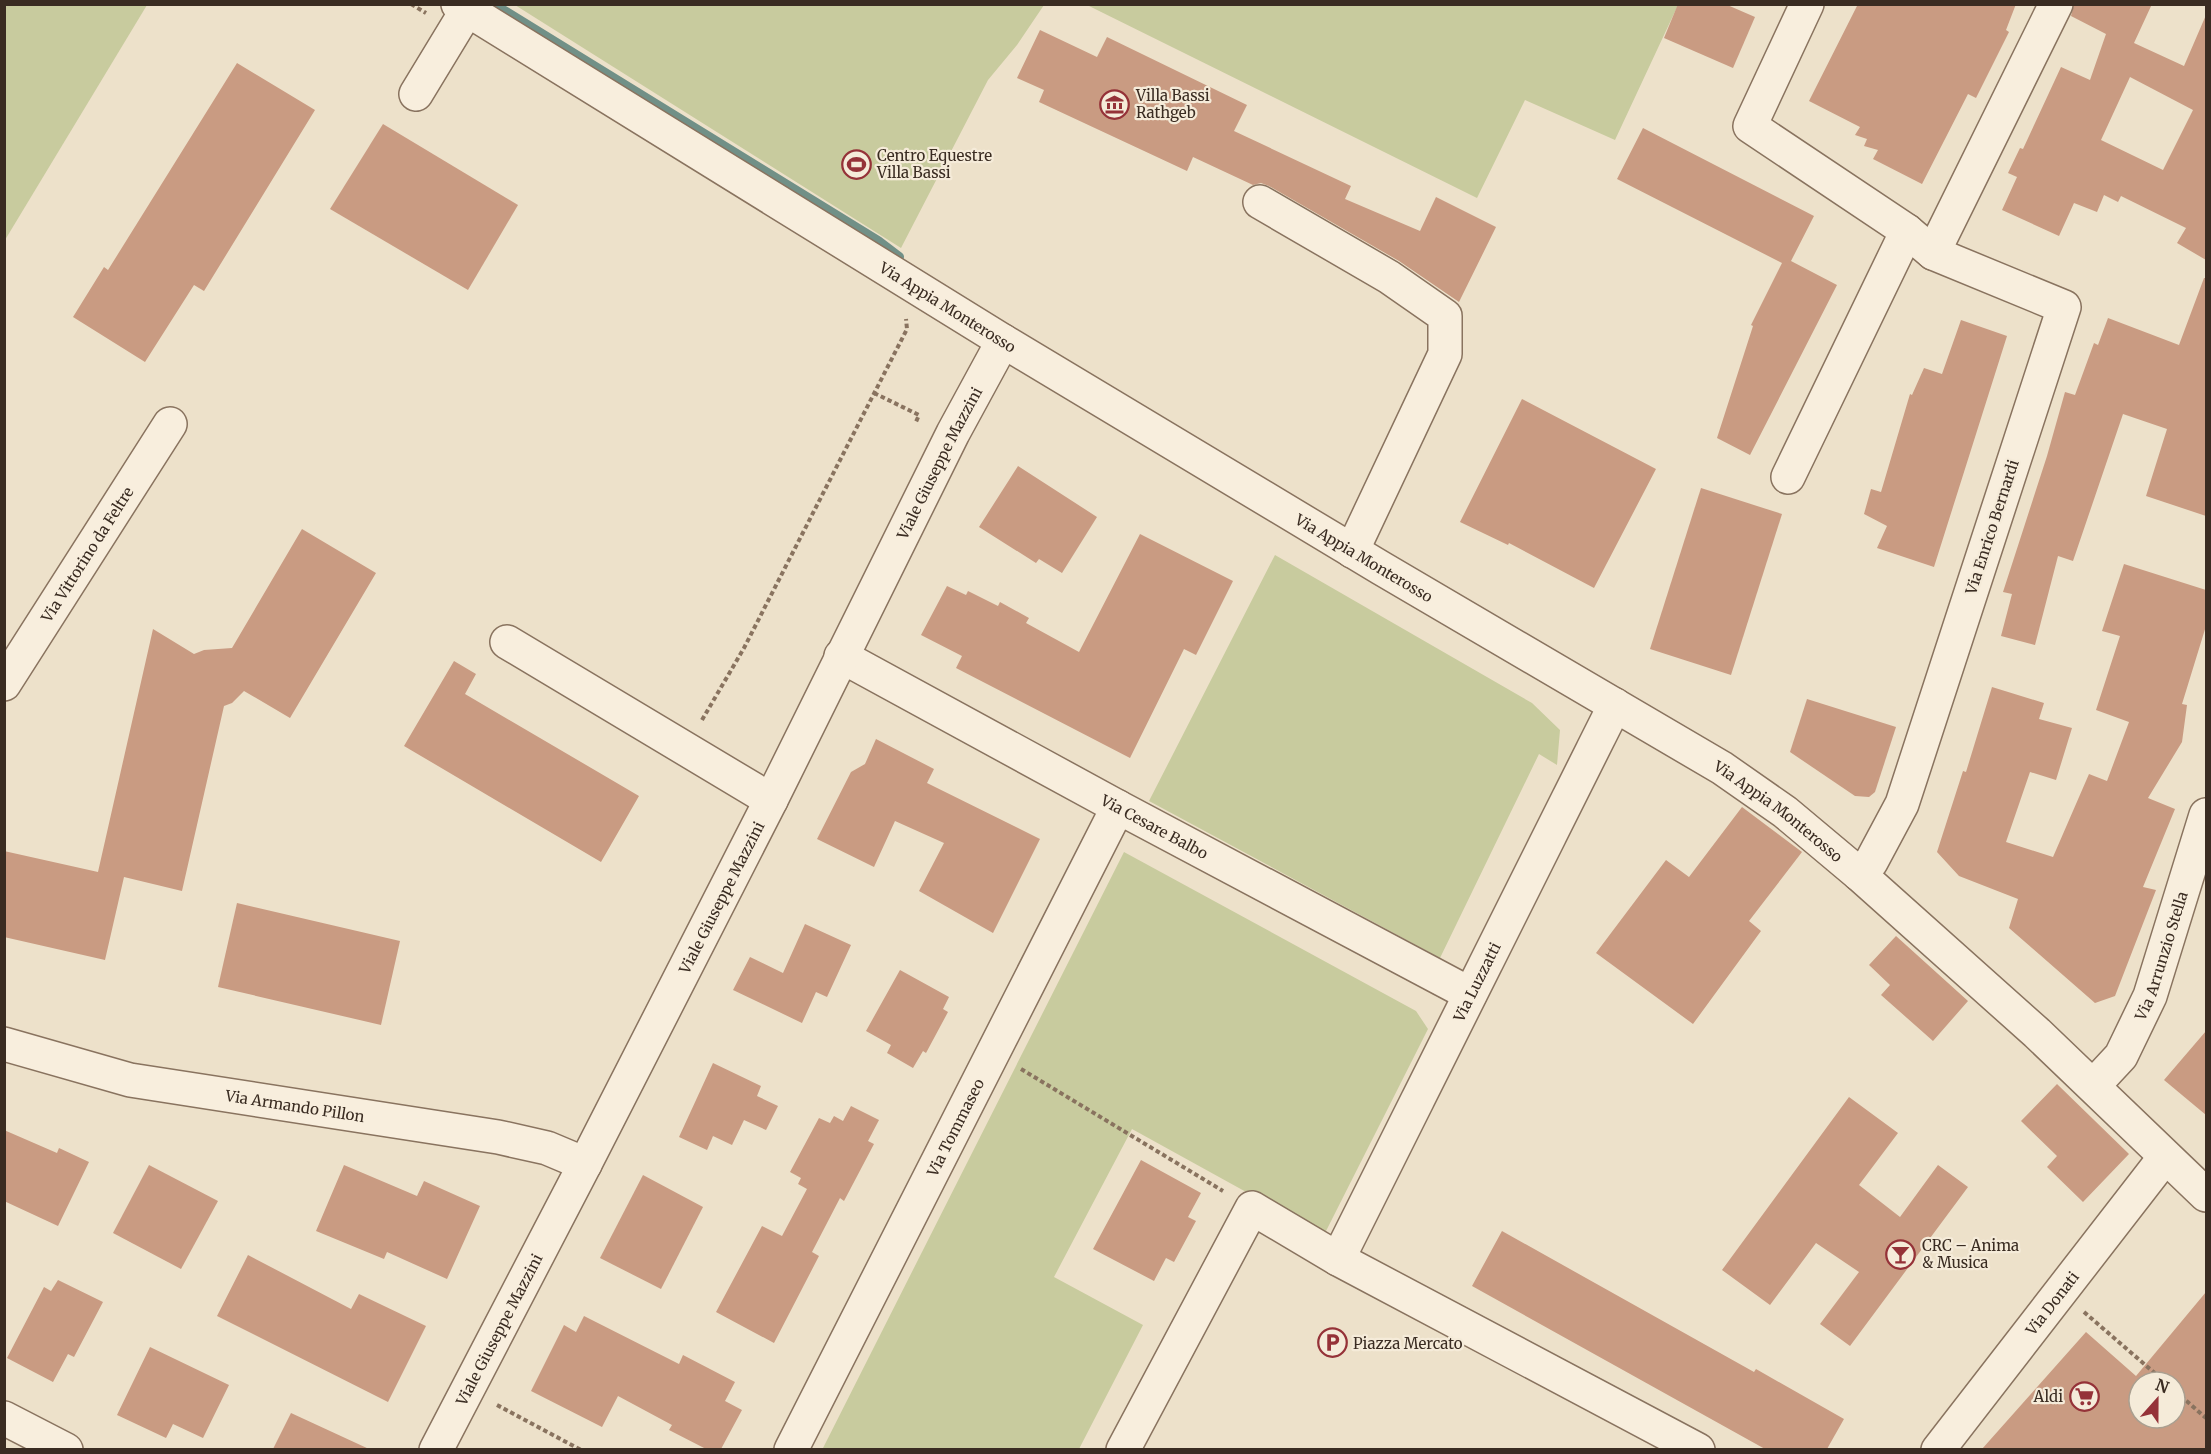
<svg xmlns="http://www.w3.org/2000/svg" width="2211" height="1454" font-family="Merriweather,serif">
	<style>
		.green { fill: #c8cb9e }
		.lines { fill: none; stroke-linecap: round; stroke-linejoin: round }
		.stream { stroke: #719087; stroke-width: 10 }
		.building { fill: #c99b82; fill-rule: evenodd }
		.minor-casing { stroke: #89735f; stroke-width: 36 }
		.path { stroke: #89735f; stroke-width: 4; stroke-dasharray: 4.5 3; stroke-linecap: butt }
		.minor { stroke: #f8eedd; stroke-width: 33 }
		.labels { text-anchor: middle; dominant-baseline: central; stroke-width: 4.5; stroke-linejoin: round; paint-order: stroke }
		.poi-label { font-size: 15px; fill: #3a2c22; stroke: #f5ebd9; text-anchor: start }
		.street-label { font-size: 15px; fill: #3a2c22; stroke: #f5ebd9 }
	</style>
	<rect width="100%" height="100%" fill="#ede1ca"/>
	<g class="green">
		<path d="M5,4L147,5L5,240L4,5Z"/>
		<path d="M515,5H1044L1017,45L988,80L901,248Z"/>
		<path d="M1087,5H1678L1615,140L1525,100L1477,198Z"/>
		<path d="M1275,555L1532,703L1560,730L1557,765L1539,754L1440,958L1149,801Z"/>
		<path d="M1124,852L1416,1011L1428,1029L1324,1235L1132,1129L1054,1277L1143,1325L1079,1449L822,1450Z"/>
	</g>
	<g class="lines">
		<path class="stream" d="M493,4L878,241L899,257"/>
	</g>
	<g class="building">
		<path d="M1678,4H1725L1755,17L1733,68L1664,38Z"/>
		<path d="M1858,4H2016L2006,30L2009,32L1976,98L1968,94L1922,184L1873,159L1878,150L1864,146L1867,139L1855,135L1860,127L1809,101Z"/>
		<path d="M2074,4H2152L2134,43L2184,66L2206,15V260L2177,243L2186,228L2121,196L2118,202L2104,195L2097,212L2074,203L2059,236L2002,210L2017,177L2008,173L2020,148L2023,149L2061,67L2090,80L2106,34L2071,16ZM2130,77L2193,110L2163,170L2101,140Z"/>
		<path d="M1040,30L1097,57L1107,37L1247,105L1234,131L1351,186L1345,199L1420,231L1436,197L1496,227L1459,302L1399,261L1269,186L1261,183L1253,185L1193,157L1187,171L1039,102L1044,90L1017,78Z"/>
		<path d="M237,63L315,110L204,291L194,285L145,362L73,317L104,267L108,270Z"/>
		<path d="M383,124L518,205L468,290L330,209Z"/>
		<path d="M1643,128L1814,216L1791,261L1837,285L1750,455L1717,438L1753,326L1751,325L1782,263L1617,179Z"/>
		<path d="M2204,278H2206V516L2146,496L2167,429L2123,414L2073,561L2058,556L2035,645L2001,636L2012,594L2003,592L2047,456L2065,392L2075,395L2094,343L2098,345L2108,318L2179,345Z"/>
		<path d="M1961,320L2007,336L1934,567L1877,548L1887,526L1864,514L1871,489L1881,492L1910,394L1912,395L1924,368L1942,374Z"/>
		<path d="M1522,399L1656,469L1594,588L1509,543L1508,545L1460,522Z"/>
		<path d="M1018,466L1097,517L1062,573L1039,559L1036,563L979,527Z"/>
		<path d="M1701,488L1782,514L1731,675L1650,649Z"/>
		<path d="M302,529L376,573L290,718L244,691L232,703L224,706L182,891L124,877L105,960L4,937V851L98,872L153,629L194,654L204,650L232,648Z"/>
		<path d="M1140,534L1233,581L1196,655L1184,649L1130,758L956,668L962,656L921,635L947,586L966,595L968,591L998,606L1000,602L1029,618L1026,623L1079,652Z"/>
		<path d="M2124,564L2206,590V626L2182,704L2187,705L2182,742L2148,798L2175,809L2143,887L2156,890L2115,996L2095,1003L2009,928L2018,899L1959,876L1937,852L1963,771L1966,772L1992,687L2044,703L2039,719L2072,728L2056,780L2030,772L2006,842L2053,857L2089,774L2107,781L2129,722L2096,710L2120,636L2102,631Z"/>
		<path d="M454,661L476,674L465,694L639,796L601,862L404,746Z"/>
		<path d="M1807,699L1896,727L1875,792L1869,797L1855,796L1790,752Z"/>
		<path d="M876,739L934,769L927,783L1040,839L993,933L919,891L944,843L895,821L874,867L817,839L851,772L865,764Z"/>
		<path d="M1742,807L1802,852L1749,921L1761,931L1693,1024L1596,953L1666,860L1689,877Z"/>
		<path d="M237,903L400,941L381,1025L218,987Z"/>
		<path d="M805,924L851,945L827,997L816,992L802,1023L733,990L750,957L783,973Z"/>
		<path d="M1896,936L1968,1001L1933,1041L1881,995L1890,985L1869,965Z"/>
		<path d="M900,970L949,997L943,1009L948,1012L926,1053L923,1051L913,1068L887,1053L891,1045L866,1031Z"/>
		<path d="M2206,1031V1115L2164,1080Z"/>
		<path d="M713,1063L761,1086L757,1096L778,1106L766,1130L744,1120L732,1145L713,1136L707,1150L679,1137Z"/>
		<path d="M2057,1084L2129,1154L2083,1202L2047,1167L2057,1156L2021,1121Z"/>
		<path d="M1849,1097L1898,1133L1859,1185L1900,1217L1938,1165L1968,1187L1850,1346L1820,1324L1859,1272L1816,1243L1770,1305L1722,1270Z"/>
		<path d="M851,1106L879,1120L868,1141L874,1144L844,1201L840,1198L812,1252L819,1256L774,1343L716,1312L762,1226L782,1236L807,1189L798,1184L801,1178L790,1172L819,1118L830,1123L834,1116L843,1121Z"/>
		<path d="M4,1130L57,1153L59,1148L89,1162L58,1226L4,1201Z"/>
		<path d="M1141,1160L1201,1193L1188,1217L1196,1221L1174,1262L1166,1258L1154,1281L1093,1249Z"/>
		<path d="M149,1165L218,1201L181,1269L113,1233Z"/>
		<path d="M344,1165L417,1196L424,1181L480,1206L447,1279L387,1252L384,1259L316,1231Z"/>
		<path d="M643,1175L703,1207L661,1289L600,1258Z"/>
		<path d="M1502,1231L1754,1372L1756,1369L1844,1419L1827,1449H1765L1472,1286Z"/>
		<path d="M248,1255L351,1309L359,1294L426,1326L388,1402L217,1316Z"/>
		<path d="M58,1280L103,1302L74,1357L68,1354L53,1382L7,1358L44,1287L51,1291Z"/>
		<path d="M2206,1292V1449H1982L2086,1332L2136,1376ZM2139,1382H2175V1418H2139Z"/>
		<path d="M584,1316L679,1364L683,1355L735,1382L725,1401L742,1410L721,1449H706L669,1430L672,1425L618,1396L602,1427L531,1391L564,1325L576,1332Z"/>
		<path d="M150,1347L229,1385L203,1438L173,1424L166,1438L117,1415Z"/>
		<path d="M291,1413L369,1449H273Z"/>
	</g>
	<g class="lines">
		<defs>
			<g id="minor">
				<path id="s1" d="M458,4L1003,341L1381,568L1722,768L1785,812L1859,874L2037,1033L2206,1195"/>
				<path d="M1807,4L1750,126L1907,231L1933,253L2064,307L1902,804L1871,862L1859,874"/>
				<path d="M416,94L467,10"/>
				<path d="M1260,202L1389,277L1445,316V354L1352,551"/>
				<path d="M1933,253L2056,4"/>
				<path d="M1788,477L1907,231"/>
				<path d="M507,642L771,800"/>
				<path id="s2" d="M841,656L1118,807L1470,994"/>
				<path id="s3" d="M4,684L170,424"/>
				<path id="s4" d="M4,1044L130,1080L498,1137L547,1148L585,1164"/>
				<path id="s5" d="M2094,1085L2121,1056L2150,996L2206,815"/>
				<path id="s6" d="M1338,1259L1615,705"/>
				<path d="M4,1418L66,1450"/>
				<path id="s7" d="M436,1450L585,1164L771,800L953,433L1003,341"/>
				<path id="s8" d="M791,1450L1118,807"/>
				<path d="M1123,1450L1252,1208L1338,1259L1698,1450"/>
				<path id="s9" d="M1938,1450L2165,1157"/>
			</g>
		</defs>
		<use href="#minor" class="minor-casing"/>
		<g class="path">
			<path d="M411,4L426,13"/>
			<path d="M874,393L919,415L915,424"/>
			<path d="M702,720L744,648L907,329L906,319"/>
			<path d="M1021,1069L1223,1191"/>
			<path d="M2084,1312L2165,1382"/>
			<path d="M2175,1391L2206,1418"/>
			<path d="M497,1405L581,1450"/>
		</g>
		<use href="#minor" class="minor"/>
	</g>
	<defs>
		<symbol id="museum-ring" viewBox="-11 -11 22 22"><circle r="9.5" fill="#f5ebd9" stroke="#953238" stroke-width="1.5"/><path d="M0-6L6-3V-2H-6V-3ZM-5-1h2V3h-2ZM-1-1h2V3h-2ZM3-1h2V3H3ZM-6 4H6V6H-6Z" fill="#953238"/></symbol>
		<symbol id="stadium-ring" viewBox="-11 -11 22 22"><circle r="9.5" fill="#f5ebd9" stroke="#953238" stroke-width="1.5"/><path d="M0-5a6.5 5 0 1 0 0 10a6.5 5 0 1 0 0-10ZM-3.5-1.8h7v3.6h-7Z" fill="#953238"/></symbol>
		<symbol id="bar-ring" viewBox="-11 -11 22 22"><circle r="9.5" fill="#f5ebd9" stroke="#953238" stroke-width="1.5"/><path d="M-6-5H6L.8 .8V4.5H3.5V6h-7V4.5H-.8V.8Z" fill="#953238"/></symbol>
		<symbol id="parking-ring" viewBox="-11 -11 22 22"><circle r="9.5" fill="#f5ebd9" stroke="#953238" stroke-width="1.5"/><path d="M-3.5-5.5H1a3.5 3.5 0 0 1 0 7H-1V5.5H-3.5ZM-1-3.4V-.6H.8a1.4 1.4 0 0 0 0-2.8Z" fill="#953238"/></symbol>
		<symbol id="supermarket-ring" viewBox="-11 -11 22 22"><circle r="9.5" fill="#f5ebd9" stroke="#953238" stroke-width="1.5"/><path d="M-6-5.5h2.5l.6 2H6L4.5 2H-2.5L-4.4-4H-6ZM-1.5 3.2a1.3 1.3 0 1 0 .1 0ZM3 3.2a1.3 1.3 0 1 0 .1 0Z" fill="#953238"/></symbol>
	</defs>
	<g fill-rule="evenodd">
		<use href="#museum-ring" x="1098" y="88" width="33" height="33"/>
		<use href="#stadium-ring" x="840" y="148" width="33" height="33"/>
		<use href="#bar-ring" x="1884" y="1238" width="33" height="33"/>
		<use href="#parking-ring" x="1316" y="1326" width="33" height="33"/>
		<use href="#supermarket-ring" x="2068" y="1380" width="33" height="33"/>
	</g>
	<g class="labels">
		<g class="poi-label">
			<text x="1136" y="95">Villa Bassi<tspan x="1136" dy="17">Rathgeb</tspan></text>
			<text x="877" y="155">Centro Equestre<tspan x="877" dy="17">Villa Bassi</tspan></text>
			<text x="1922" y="1245">CRC – Anima<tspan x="1922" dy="17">&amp; Musica</tspan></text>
			<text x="1353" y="1343">Piazza Mercato</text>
			<text x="2063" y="1396" text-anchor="end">Aldi</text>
		</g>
		<g class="street-label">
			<text stroke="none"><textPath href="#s1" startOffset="576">Via Appia Monterosso</textPath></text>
			<text stroke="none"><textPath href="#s7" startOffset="1108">Viale Giuseppe Mazzini</textPath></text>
			<text transform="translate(1992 527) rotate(-72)">Via Enrico Bernardi</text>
			<text stroke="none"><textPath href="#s3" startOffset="154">Via Vittorino da Feltre</textPath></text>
			<text stroke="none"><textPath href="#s1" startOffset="1062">Via Appia Monterosso</textPath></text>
			<text stroke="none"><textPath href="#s1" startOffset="1548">Via Appia Monterosso</textPath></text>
			<text stroke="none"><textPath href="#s2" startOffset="357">Via Cesare Balbo</textPath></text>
			<text stroke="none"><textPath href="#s7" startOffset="622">Viale Giuseppe Mazzini</textPath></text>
			<text stroke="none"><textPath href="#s5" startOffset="148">Via Arrunzio Stella</textPath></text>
			<text stroke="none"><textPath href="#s6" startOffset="310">Via Luzzatti</textPath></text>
			<text stroke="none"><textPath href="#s4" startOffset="298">Via Armando Pillon</textPath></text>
			<text stroke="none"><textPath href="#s8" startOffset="362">Via Tommaseo</textPath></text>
			<text stroke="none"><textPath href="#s9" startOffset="186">Via Donati</textPath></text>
			<text stroke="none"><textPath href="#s7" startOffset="136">Viale Giuseppe Mazzini</textPath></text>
		</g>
	</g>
	<rect width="2211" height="1454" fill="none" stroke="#3a2c22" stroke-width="12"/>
	<g transform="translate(2157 1400) rotate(21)"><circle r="28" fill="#f5ebd9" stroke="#aa9f90" stroke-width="1.5"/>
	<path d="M0-4.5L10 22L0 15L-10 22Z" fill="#953238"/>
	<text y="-9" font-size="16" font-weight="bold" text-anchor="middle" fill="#3a2c22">N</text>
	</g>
</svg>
